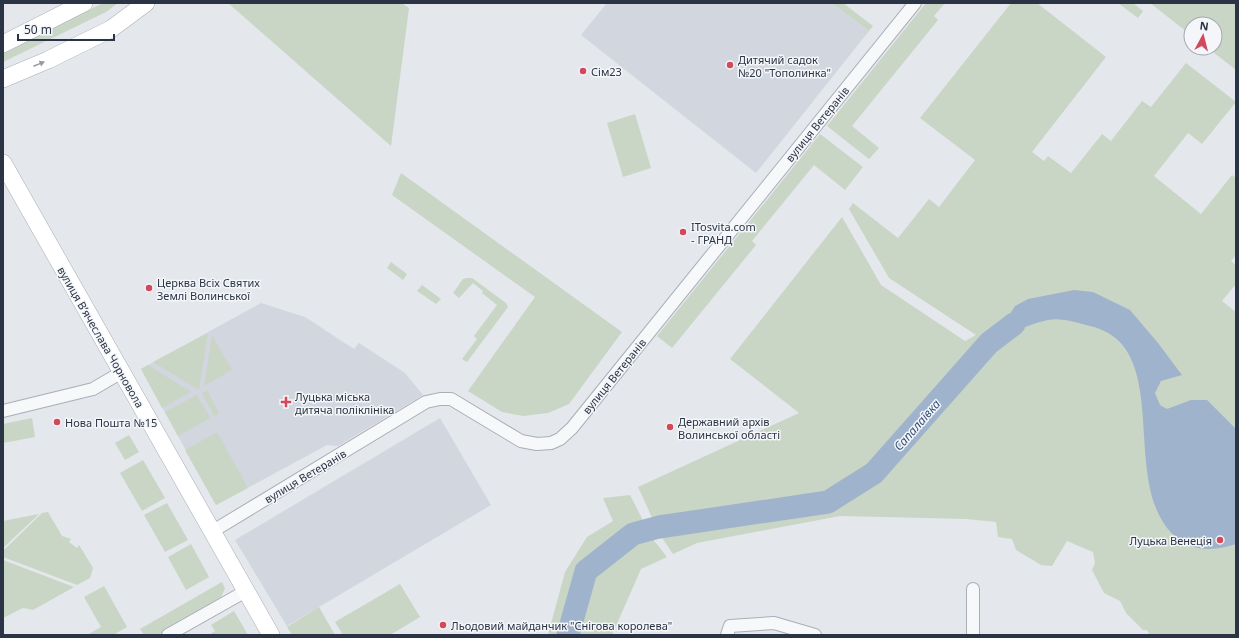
<svg xmlns="http://www.w3.org/2000/svg" width="1239" height="638" font-family="'Noto Sans',sans-serif">
	<style>
		.built { fill: #d2d6de }
		.green { fill: #c9d6c5 }
		.water { fill: #9fb4cc }
		.lines { fill: none; stroke-linecap: round; stroke-linejoin: round }
		.river { stroke: #9fb4cc; stroke-width: 23 }
		.street-casing { stroke: #a9aeb7; stroke-width: 14 }
		.secondary-casing { stroke: #a9aeb7; stroke-width: 18 }
		.street { stroke: #f7f8fa; stroke-width: 12 }
		.secondary { stroke: #fff; stroke-width: 17 }
		.oneway { fill: #959aa2 }
		.poi-dot { fill: #d1495b; stroke: #f4f6f9; stroke-width: 1.5 }
		.labels { text-anchor: middle; dominant-baseline: central; stroke-width: 3; stroke-linejoin: round; paint-order: stroke }
		.poi-label { font-size: 11px; fill: #2b3445; stroke: #f4f6f9; text-anchor: start }
		.street-label { font-size: 11px; fill: #2b3445; stroke: #f4f6f9 }
		.water-label { font-size: 12px; font-style: italic; fill: #34527a; stroke: #f4f6f9 }
	</style>
	<rect width="100%" height="100%" fill="#e4e7ec"/>
	<g class="built">
		<path d="M607,3H832L869,31L756,173L581,35Z"/>
		<path d="M261,303L305,317L354,349L359,343L405,373L423,395L338,446L327,445L216,505L141,369Z"/>
		<path d="M440,418L491,505L287,626L235,540Z"/>
	</g>
	<g class="green">
		<path d="M103,3H118L106,12L3,62V52Z"/>
		<path d="M228,3H402L409,8L391,146Z"/>
		<path d="M832,3H843L873,26L869,31Z"/>
		<path d="M926,3H945L934,16L938,20L852,126L879,148L869,159L827,126Z"/>
		<path d="M1011,3H1037L1106,57L1032,152L1044,161L1048,156L1071,173L1102,134L1111,141L1142,101L1151,107L1186,63L1236,102L1202,144L1188,133L1154,176L1201,214L1232,175L1236,178V255L1231,261L1236,265V284L1222,301L1236,312V635H1150L1147,630H1143L1126,613L1120,601L1104,593L1092,570L1095,563L1093,552L1067,541L1052,566L1041,565L1016,550L1012,539L998,537L996,522L966,519L840,516L697,543L673,554L660,535L638,487L799,413L730,359L842,217L881,285L965,341L976,335L889,278L849,209L853,203L898,238L929,199L939,207L975,160L920,118Z"/>
		<path d="M1118,3H1133L1143,11L1138,18Z"/>
		<path d="M1150,3H1236V70L1208,48H1215V24H1191V35Z"/>
		<path d="M635,114L651,168L623,177L607,123Z"/>
		<path d="M820,134L863,167L845,190L814,165L752,241L756,245L672,348L657,336Z"/>
		<path d="M401,173L622,332L569,404L548,413L523,416L502,412L468,391L535,297L392,195Z"/>
		<path d="M391,262L407,274L403,280L387,268Z"/>
		<path d="M467,278H472L506,303L508,307L467,362L462,359L477,339L474,336L497,305L482,293L483,291L473,283L459,298L453,293L463,279Z"/>
		<path d="M422,285L441,299L436,304L417,291Z"/>
		<path d="M208,333L199,390L153,362Z"/>
		<path d="M212,335L232,370L204,386Z"/>
		<path d="M148,365L191,392L162,408L141,369Z"/>
		<path d="M207,390L219,413L214,416L202,393Z"/>
		<path d="M197,395L210,418L178,436L165,412Z"/>
		<path d="M32,418L35,437L3,443V424Z"/>
		<path d="M217,432L248,488L216,505L185,450Z"/>
		<path d="M129,435L139,452L125,460L115,443Z"/>
		<path d="M143,460L165,498L142,511L120,473Z"/>
		<path d="M630,495L652,538L667,557L641,569L612,635H548L565,572L587,537L613,521L603,498Z"/>
		<path d="M167,503L188,540L165,552L144,515Z"/>
		<path d="M48,512L62,536L71,539L69,542L77,548L79,545L93,568L90,578L77,585L3,557V551L42,513Z"/>
		<path d="M39,514L3,548V521Z"/>
		<path d="M191,544L209,577L186,590L168,557Z"/>
		<path d="M3,560L74,587L33,610L23,608L3,618Z"/>
		<path d="M222,582L225,588L220,600L158,635H144L140,629Z"/>
		<path d="M400,584L420,617L390,635H343L335,622Z"/>
		<path d="M104,586L127,627L113,635H87L101,627L84,597Z"/>
		<path d="M319,607L335,635H292L287,627Z"/>
		<path d="M234,611L248,635H209L215,631L211,625Z"/>
	</g>
	<path class="water" d="M1074,290L1093,292L1130,310L1158,343L1182,375L1161,381L1155,393L1160,405L1167,409L1191,400H1207L1236,429V544C1218,550 1198,552 1181,541C1113,494 1179,346 1090,326C1078,323 1061,317 1048,320C1028,324 1008,335 989,343L984,333L1005,322L1015,306L1028,299Z"/>
	<g class="lines">
		<path class="river" d="M568,635L586,571L633,534L659,527L828,502L874,473L989,343L1014,324"/>
		<defs>
			<g id="street">
				<path d="M3,411L93,389L122,372"/>
				<path d="M213,531L426,402L440,399H451L521,441L537,444L551,443L560,439L572,428L915,3"/>
				<path d="M168,635L246,591"/>
				<path d="M727,635L730,626L774,623L815,635"/>
				<path d="M973,635V589"/>
			</g>
			<g id="secondary">
				<path d="M3,44L84,3"/>
				<path d="M3,79L48,60L111,29L146,3"/>
				<path d="M3,163L271,635"/>
			</g>
		</defs>
		<use href="#street" class="street-casing"/>
		<use href="#secondary" class="secondary-casing"/>
		<use href="#street" class="street"/>
		<use href="#secondary" class="secondary"/>
	</g>
	<defs><path id="oneway-solid" d="M-6-.8H1V-3.2L6.5 0L1 3.2V.8H-6Z"/></defs>
	<use class="oneway" href="#oneway-solid" transform="translate(39 64) rotate(-22)"/>
	<g class="poi-dot">
		<circle cx="730" cy="65" r="4"/>
		<circle cx="583" cy="71" r="4"/>
		<circle cx="683" cy="232" r="4"/>
		<circle cx="149" cy="288" r="4"/>
		<path d="M284 396h4v4h4v4h-4v4h-4v-4h-4v-4h4z"/>
		<circle cx="57" cy="422" r="4"/>
		<circle cx="670" cy="427" r="4"/>
		<circle cx="1220" cy="540" r="4"/>
		<circle cx="443" cy="625" r="4"/>
	</g>
	<g class="labels">
		<g class="poi-label">
			<text x="738" y="59">Дитячий садок<tspan x="738" dy="13">№20 "Тополинка"</tspan></text>
			<text x="591" y="71">Сім23</text>
			<text x="691" y="226">ITosvita.com<tspan x="691" dy="13">- ГРАНД</tspan></text>
			<text x="157" y="282">Церква Всіх Святих<tspan x="157" dy="13">Землі Волинської</tspan></text>
			<text x="295" y="396">Луцька міська<tspan x="295" dy="13">дитяча поліклініка</tspan></text>
			<text x="678" y="421">Державний архів<tspan x="678" dy="13">Волинської області</tspan></text>
			<text x="65" y="422">Нова Пошта №15</text>
			<text x="1212" y="540" text-anchor="end">Луцька Венеція</text>
			<text x="451" y="625">Льодовий майданчик "Снігова королева"</text>
		</g>
		<g class="street-label">
			<text transform="translate(817 124) rotate(-51)">вулиця Ветеранів</text>
			<text transform="translate(101 337) rotate(60)">вулиця Вʼячеслава Чорновола</text>
			<text transform="translate(614 376) rotate(-51)">вулиця Ветеранів</text>
			<text transform="translate(305 476) rotate(-31)">вулиця Ветеранів</text>
		</g>
		<g class="water-label">
			<text transform="translate(917 425) rotate(-49)">Сапалаївка</text>
		</g>
	</g>
	<rect width="1239" height="638" fill="none" stroke="#2b3445" stroke-width="8"/>
	<g transform="translate(1203 36) rotate(7)"><circle r="19" fill="#f4f6f9" stroke="#a4a8b1"/>
	<path d="M0-3L7 15L0 10L-7 15Z" fill="#d1495b"/>
	<text y="-6" font-size="11" font-weight="bold" text-anchor="middle" fill="#2b3445">N</text>
	</g>
	<path d="M18 34v6h96v-6" fill="none" stroke="#2b3445" stroke-width="2"/>
	<text x="24" y="34" font-size="12" fill="#2b3445" stroke="#f4f6f9" stroke-width="3" paint-order="stroke">50 m</text>
</svg>
